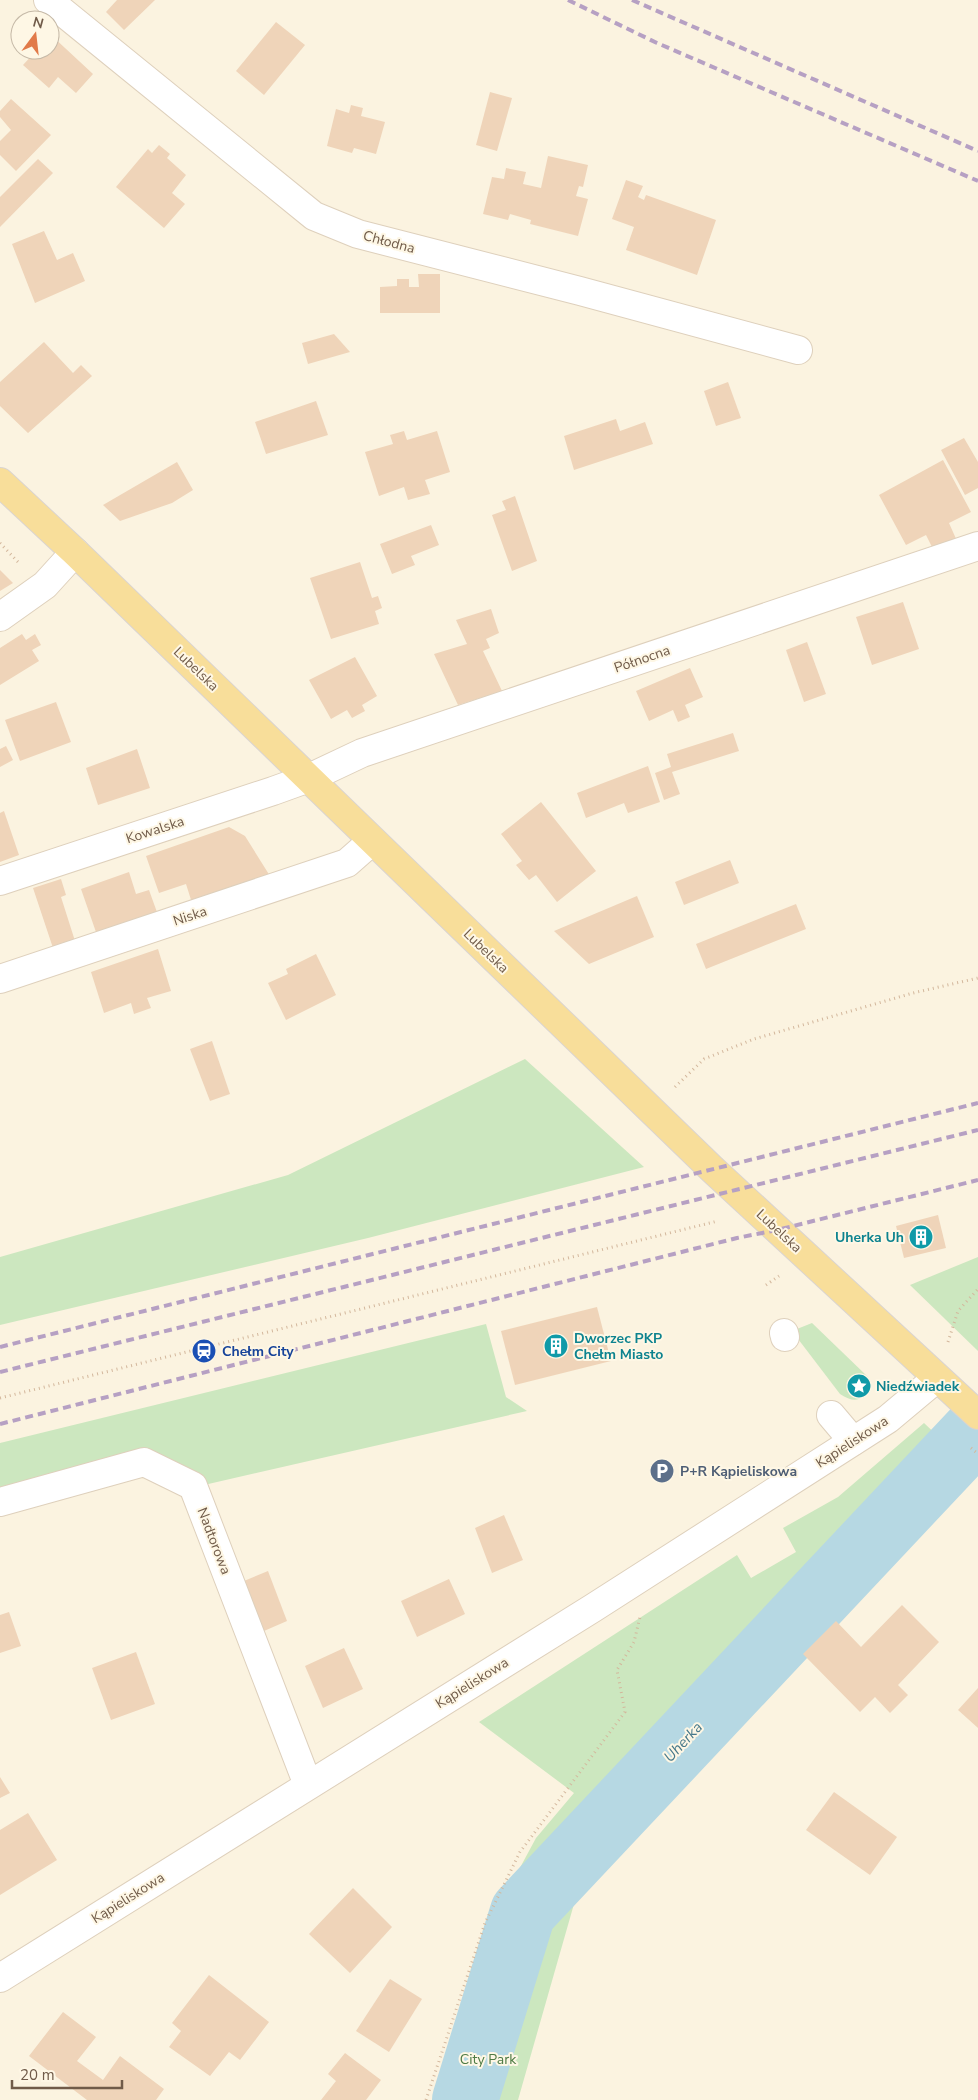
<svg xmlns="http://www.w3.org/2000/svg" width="978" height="2100" font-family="'Nunito Sans',sans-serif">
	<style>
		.green { fill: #cce7bf }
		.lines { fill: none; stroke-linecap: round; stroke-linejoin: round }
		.river { stroke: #b6d8e3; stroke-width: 66 }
		.building { fill: #efd4b9 }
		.minor-casing { stroke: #ded0bc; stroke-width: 30 }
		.major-casing { stroke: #dad4d0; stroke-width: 30 }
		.path { stroke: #d3b79c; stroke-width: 3; stroke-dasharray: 1 4; stroke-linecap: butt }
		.minor { stroke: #fff; stroke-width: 28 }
		.major { stroke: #f8de9a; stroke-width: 28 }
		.rail { stroke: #b6a0c3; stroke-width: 4; stroke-dasharray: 8 5; stroke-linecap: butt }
		.labels { text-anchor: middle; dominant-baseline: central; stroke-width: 4; stroke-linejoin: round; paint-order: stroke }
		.street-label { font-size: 14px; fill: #705b49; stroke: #fef7e5 }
		.culture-label { font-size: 14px; font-weight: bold; fill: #0d838f; stroke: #fef7e5; text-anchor: start }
		.transit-label { font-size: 14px; font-weight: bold; fill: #164399; stroke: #fef7e5; text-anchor: start }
		.service-label { font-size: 14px; font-weight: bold; fill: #4e5e75; stroke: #fef7e5; text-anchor: start }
		.park-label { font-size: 14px; fill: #4f7b44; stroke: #fef7e5 }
		.water-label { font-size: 15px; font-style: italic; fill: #46788a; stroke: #fef7e5 }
	</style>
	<rect width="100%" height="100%" fill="#fbf3e0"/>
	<g class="green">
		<path d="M525,1059L644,1167L368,1238L0,1325V1257L288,1175Z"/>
		<path d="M978,1257V1351L910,1285Z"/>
		<path d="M812,1323L868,1377L871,1385C863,1401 855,1404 840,1394L792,1331Z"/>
		<path d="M486,1324L506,1397L527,1411L204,1485L144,1462L0,1500V1443Z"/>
		<path d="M924,1423L963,1460L818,1614L619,1835L627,1843L574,1904L518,2100H432L495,1914L536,1838L574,1793L479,1722L737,1555L751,1578L796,1552L783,1528L838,1497Z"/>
	</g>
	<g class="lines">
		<path class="river" d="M465,2100L523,1912L978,1428"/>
	</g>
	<g class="building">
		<path d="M117,0H155L124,30L106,12Z"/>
		<path d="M276,22L305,45L264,95L236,71Z"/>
		<path d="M51,35L93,74L76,93L58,77L49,88L23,65L37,50H50Z"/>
		<path d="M490,92L512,98L497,151L476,145Z"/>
		<path d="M11,99L51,135L16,171L0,155V141L11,130L0,117V111Z"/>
		<path d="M351,105L363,108L361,116L385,122L376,154L354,148L352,153L327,146L336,109L349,113Z"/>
		<path d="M159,145L170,154L167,158L186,175L172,193L185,204L164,228L116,187L148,149L152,153Z"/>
		<path d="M548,156L588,165L583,187L579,186L576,196L588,199L578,236L530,224L531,220L510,214L508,220L483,214L492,177L504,179L506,168L526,172L523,184L541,188Z"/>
		<path d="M38,159L53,173L0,227V197Z"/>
		<path d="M626,180L643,186L638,197L644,200L646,195L716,220L697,275L626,250L634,227L612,219Z"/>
		<path d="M44,231L57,260L73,253L85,281L35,303L12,244Z"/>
		<path d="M418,274H440V313H380V287L397,286V279H409V287H419Z"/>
		<path d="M334,334L350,352L308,364L302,343Z"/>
		<path d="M44,342L73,373L81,365L92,376L28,433L0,406V382Z"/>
		<path d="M728,382L741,418L716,426L704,391Z"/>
		<path d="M316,401L328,435L266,454L255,422Z"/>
		<path d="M616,419L620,431L645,422L653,444L574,470L564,436Z"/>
		<path d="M404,431L407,440L437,431L450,472L425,480L430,494L408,500L404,487L379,496L365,452L393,444L390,435Z"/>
		<path d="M964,438L978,462V488L965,495L941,450Z"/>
		<path d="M943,460L971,512L949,523L957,541L934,551L926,535L906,545L879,495Z"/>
		<path d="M177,462L193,490L172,503L120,521L103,505Z"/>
		<path d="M515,496L537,561L512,571L492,515L506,510L502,501Z"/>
		<path d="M431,525L439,545L411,556L415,565L392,574L380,544Z"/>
		<path d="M360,562L372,598L378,596L382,608L375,611L379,624L331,639L310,578Z"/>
		<path d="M0,570L13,583L0,591Z"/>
		<path d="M903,602L919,649L872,665L856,617Z"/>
		<path d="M491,609L499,633L486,639L490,648L483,651L502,691L458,705L434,654L467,644L456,620Z"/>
		<path d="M22,634L26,640L35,634L41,645L32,650L39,661L0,685V648Z"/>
		<path d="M807,642L826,694L804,702L786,650Z"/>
		<path d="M355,657L377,696L362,705L365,711L352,718L347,710L331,719L309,680Z"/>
		<path d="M690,668L703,697L685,705L690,717L678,722L673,710L649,721L636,691Z"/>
		<path d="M56,702L71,742L20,761L5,720Z"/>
		<path d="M733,733L739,751L672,772L680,794L664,800L655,773L671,767L667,754Z"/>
		<path d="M6,746L13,760L0,767V749Z"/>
		<path d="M137,749L150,788L98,805L86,768Z"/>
		<path d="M648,766L660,802L628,813L624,803L586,818L577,793Z"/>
		<path d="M541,802L596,871L557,902L536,875L529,880L516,865L522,861L501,834Z"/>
		<path d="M4,811L19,855L0,862V813Z"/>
		<path d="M229,827L245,836L270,876L192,903L186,884L159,893L146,856Z"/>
		<path d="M730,860L739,883L684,905L675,882Z"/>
		<path d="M129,872L136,894L149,890L158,915L97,935L81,889Z"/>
		<path d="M61,879L66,895L61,897L75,941L53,948L33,888Z"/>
		<path d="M637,896L654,937L589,964L554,931Z"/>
		<path d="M796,904L806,929L706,969L696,944Z"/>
		<path d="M158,949L171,991L147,998L151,1008L134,1014L131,1003L104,1013L91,972Z"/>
		<path d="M316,954L336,995L286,1020L268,983L288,974L286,969Z"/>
		<path d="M212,1041L230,1094L210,1101L190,1049Z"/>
		<path d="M938,1215L946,1248L904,1258L896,1226Z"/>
		<path d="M597,1307L611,1361L515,1385L501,1331Z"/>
		<path d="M504,1515L523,1560L492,1573L475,1528Z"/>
		<path d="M268,1571L287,1621L264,1631L244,1581Z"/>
		<path d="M449,1579L465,1614L417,1637L401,1601Z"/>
		<path d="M902,1605L939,1642L898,1685L908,1695L890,1713L875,1697L860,1712L803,1654L836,1621L861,1647Z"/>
		<path d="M9,1612L21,1646L0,1653V1615Z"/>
		<path d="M344,1648L363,1689L323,1708L305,1666Z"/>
		<path d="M136,1652L155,1704L111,1720L92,1668Z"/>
		<path d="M978,1688V1728L958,1710Z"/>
		<path d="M0,1777L10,1793L0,1798Z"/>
		<path d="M834,1792L897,1837L870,1875L806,1830Z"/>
		<path d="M28,1813L57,1860L0,1895V1830Z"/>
		<path d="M353,1888L392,1927L350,1973L309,1934Z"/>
		<path d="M209,1975L269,2022L240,2060L229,2052L210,2076L169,2047L181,2031L172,2023Z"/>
		<path d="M390,1979L422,1999L389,2052L356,2031Z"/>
		<path d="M63,2012L96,2037L77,2061L103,2080L120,2056L164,2089L156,2100H87L29,2056Z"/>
		<path d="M345,2053L381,2080L366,2100H321L336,2081L328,2074Z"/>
	</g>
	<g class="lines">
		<defs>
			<g id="minor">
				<path d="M48,0L314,216L358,234L580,291L798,350"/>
				<path d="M0,617L45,585L75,552"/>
				<path d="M0,881L273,791L309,778L362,753L978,546"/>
				<path d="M0,979L347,863L372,841"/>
				<path d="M784,1333L785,1337"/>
				<path d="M831,1415L853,1441"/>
				<path d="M0,1502L144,1462L193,1486L308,1785"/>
				<path d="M0,1978L593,1608L888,1419L937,1378"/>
			</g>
			<path id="major" d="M0,482L75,552L712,1169L978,1415"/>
		</defs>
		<use href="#minor" class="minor-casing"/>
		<use href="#major" class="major-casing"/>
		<g class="path">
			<path d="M0,543L19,563"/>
			<path d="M675,1087L704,1059L754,1039L913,993L978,978"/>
			<path d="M766,1285L779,1276"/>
			<path d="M948,1342L958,1311L978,1289"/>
			<path d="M0,1398L718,1221"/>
			<path d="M971,1448L978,1454"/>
			<path d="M426,2100L485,1923L520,1852L625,1712L617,1670L634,1642L640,1617"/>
		</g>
		<use href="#minor" class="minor"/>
		<use href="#major" class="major"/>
		<g class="rail">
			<path d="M568,0L657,43L978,181"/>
			<path d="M632,0L978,151"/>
			<path d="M0,1347L978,1103"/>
			<path d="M0,1372L978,1130"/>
			<path d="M0,1424L737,1238L777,1230L978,1180"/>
		</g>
	</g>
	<defs>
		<symbol id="building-disc" viewBox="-11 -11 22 22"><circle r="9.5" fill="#0f9aa8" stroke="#fef7e5"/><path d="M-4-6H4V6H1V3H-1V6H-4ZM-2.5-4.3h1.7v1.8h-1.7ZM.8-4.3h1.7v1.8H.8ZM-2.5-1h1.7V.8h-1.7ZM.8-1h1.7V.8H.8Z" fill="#fff"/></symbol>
		<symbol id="station-disc" viewBox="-11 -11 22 22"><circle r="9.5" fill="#1a4fb4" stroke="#fef7e5"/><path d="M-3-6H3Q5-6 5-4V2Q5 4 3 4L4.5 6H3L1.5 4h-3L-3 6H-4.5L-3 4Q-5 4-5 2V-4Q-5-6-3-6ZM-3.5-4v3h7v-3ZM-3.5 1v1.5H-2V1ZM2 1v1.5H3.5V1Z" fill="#fff"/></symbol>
		<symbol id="sight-disc" viewBox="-11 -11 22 22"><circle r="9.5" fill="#0f9aa8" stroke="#fef7e5"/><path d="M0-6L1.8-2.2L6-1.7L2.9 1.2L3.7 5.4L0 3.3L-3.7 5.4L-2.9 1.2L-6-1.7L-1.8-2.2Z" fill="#fff"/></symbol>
		<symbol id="parking-disc" viewBox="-11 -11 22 22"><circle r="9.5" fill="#5c6f8a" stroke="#fef7e5"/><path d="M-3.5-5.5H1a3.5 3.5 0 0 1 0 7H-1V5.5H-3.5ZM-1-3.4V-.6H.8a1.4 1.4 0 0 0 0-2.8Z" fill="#fff"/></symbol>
	</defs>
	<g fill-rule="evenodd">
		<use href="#building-disc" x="907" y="1223" width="28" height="28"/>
		<use href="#building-disc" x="542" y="1332" width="28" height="28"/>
		<use href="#station-disc" x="190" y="1337" width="28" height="28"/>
		<use href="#sight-disc" x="845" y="1372" width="28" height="28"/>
		<use href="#parking-disc" x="648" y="1457" width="28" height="28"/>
	</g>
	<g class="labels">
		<g class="street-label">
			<text transform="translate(389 242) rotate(15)">Chłodna</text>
			<text transform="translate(642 659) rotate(-19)">Północna</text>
			<text transform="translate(196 669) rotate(44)">Lubelska</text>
			<text transform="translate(155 830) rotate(-18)">Kowalska</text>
			<text transform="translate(190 916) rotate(-18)">Niska</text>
			<text transform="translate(486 951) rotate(44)">Lubelska</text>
			<text transform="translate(779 1231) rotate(43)">Lubelska</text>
			<text transform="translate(852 1442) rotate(-33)">Kąpieliskowa</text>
			<text transform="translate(214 1541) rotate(69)">Nadtorowa</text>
			<text transform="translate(472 1683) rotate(-32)">Kąpieliskowa</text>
			<text transform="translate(128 1898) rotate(-32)">Kąpieliskowa</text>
		</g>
		<g class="culture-label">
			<text x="904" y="1237" text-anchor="end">Uherka Uh</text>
			<text x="574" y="1338">Dworzec PKP<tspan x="574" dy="16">Chełm Miasto</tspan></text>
			<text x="876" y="1386">Niedźwiadek</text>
		</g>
		<g class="transit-label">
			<text x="222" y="1351">Chełm City</text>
		</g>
		<g class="service-label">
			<text x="680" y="1471">P+R Kąpieliskowa</text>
		</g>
		<g class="park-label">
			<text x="488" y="2059">City Park</text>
		</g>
		<g class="water-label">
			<text transform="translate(683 1742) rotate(-47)">Uherka</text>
		</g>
	</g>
	<g transform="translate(35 35) rotate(15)"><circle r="24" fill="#fef7e5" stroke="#c5b9a7"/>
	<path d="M0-4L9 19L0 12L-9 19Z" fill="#e17a49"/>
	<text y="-8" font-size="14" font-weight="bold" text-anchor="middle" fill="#705b49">N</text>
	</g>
	<path d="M12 2080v8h110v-8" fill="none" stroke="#705b49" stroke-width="2.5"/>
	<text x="20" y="2080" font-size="15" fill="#705b49" stroke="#fef7e5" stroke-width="4" paint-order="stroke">20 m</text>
</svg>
